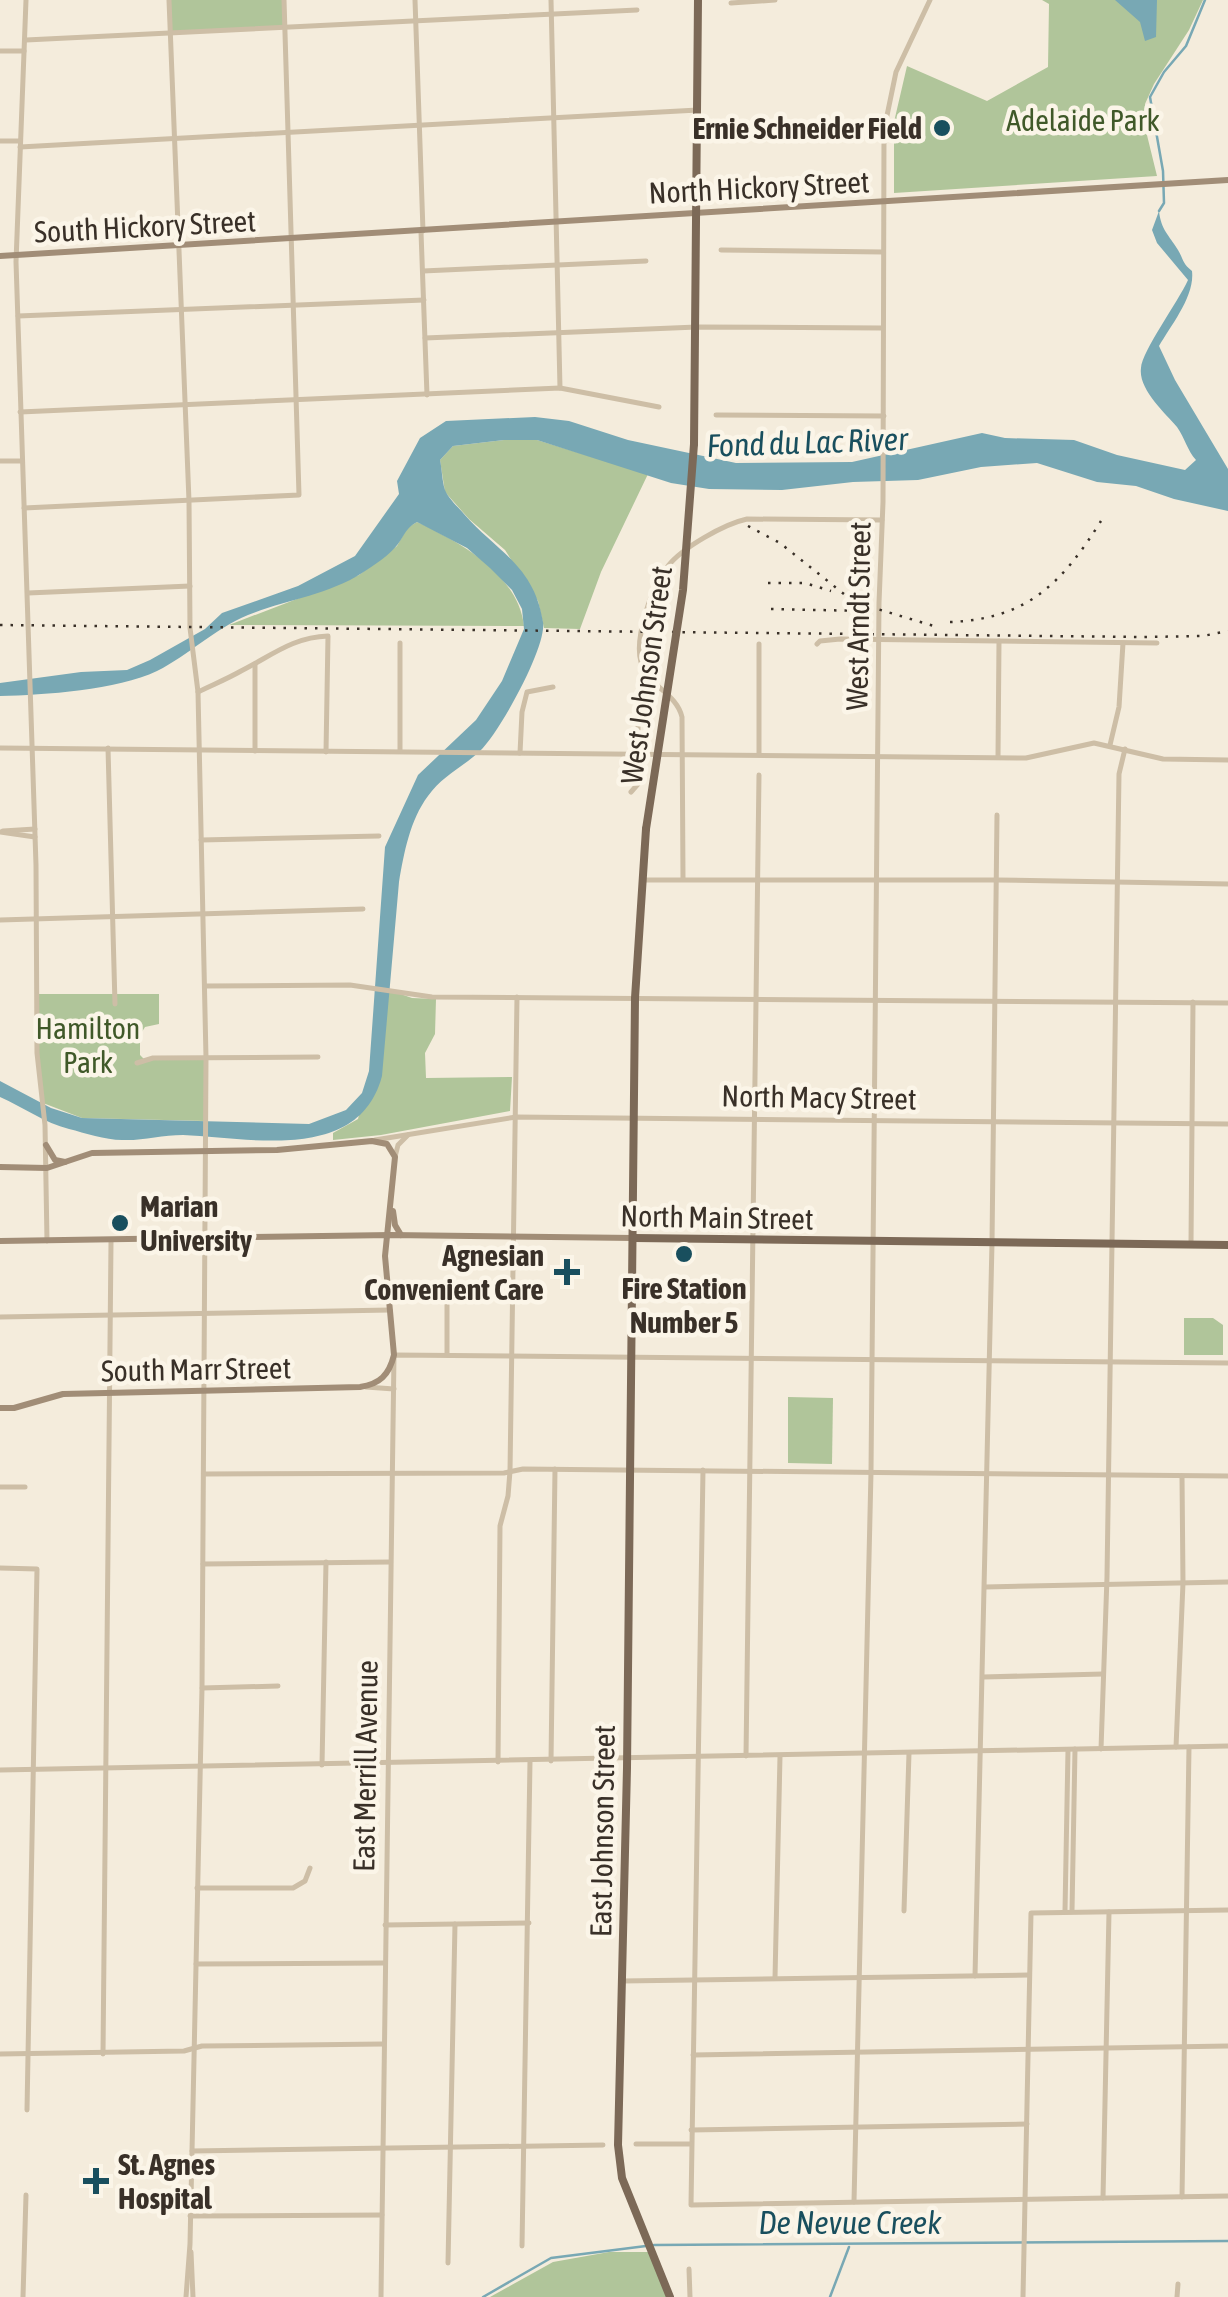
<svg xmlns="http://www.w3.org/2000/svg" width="1228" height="2297" font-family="'Asap Condensed',sans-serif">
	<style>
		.green { fill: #b0c59a }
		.water { fill: #78a8b4 }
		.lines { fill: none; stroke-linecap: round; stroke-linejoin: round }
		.stream { stroke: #78a8b4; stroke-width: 2.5 }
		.street { stroke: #cdbea6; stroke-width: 5 }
		.secondary { stroke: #a18d77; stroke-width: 6 }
		.primary { stroke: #7c6957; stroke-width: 8 }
		.rail { stroke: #393028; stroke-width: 2.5; stroke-dasharray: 2.5 8; stroke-linecap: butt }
		.primary-bridge { stroke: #7c6957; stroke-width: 8 }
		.poi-dot { fill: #194f5e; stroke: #fbf5e8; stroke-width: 4 }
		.labels { text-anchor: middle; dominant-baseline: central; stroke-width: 9; stroke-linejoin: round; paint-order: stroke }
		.park-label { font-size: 30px; fill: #405929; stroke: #fbf5e8 }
		.poi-label { font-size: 30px; font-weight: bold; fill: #393028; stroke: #fbf5e8; text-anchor: end }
		.street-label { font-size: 30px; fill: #393028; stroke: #fbf5e8 }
		.water-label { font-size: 32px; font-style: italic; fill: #194f5e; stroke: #fbf5e8 }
	</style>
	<rect width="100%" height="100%" fill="#f4ecdc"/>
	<g class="green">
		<path d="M169,0H284L285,28L171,34Z"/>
		<path d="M1042,0H1203L1189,30L1154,84L1145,104V127L1157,176L894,193V122L907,66L987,101L1048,67L1049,4Z"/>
		<path d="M504,440H537L648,474L601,572L580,629L544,628L538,601L505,550L469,519L445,492L440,460L453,446Z"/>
		<path d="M417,522C460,542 518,574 524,626L229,625L359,575L397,546L407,528Z"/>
		<path d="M389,990L412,998L436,999L435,1034L425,1053L426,1078L512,1077L510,1111L381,1135L333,1140V1133L358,1119Z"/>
		<path d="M36,994H159V1024L145,1027L140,1035V1055L145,1060L206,1058L205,1121L82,1118L43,1103L37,1053Z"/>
		<path d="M1184,1318H1213L1223,1325V1355H1184Z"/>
		<path d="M788,1397L833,1398L832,1464L788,1463Z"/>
		<path d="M609,2252H651L670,2297H490L553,2262Z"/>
	</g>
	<g class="water">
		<path d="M1115,0H1157L1156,37L1145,41L1140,22Z"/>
		<path d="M1159,211C1161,230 1169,235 1178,250C1184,260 1182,263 1192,271C1195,296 1171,325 1159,346L1175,380L1228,469V511L1174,499L1136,486L1097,482L1037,463L981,467L918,480L853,482L782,490L709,489L671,483L537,440H504L453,446L440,460C442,469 442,481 445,490C448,498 458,507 464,514C497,552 534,565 543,622C547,647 499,733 480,751C463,767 442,776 428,796C410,820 404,853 399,882L382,1076C359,1163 251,1138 183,1135C162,1135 142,1141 122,1140C105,1140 85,1133 69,1129C45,1123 23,1107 0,1097V1081L51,1108L82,1118L309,1124L346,1110L362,1093L369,1071L385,847L418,775L476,720L502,681L524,629L522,609L512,590L490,568L467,548L417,522C406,528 405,534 398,544C390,555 374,565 362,573C328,595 285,600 248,615C214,629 189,655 157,671C117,690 45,695 0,696V683L81,672L127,670L150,660L205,629L222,613L298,586L355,556L399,494L397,481L420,438L446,421L535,417L569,421L628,440L736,463L852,462L982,433L1005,438L1074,440L1117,455L1185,470L1196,460C1187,450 1185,438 1177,427C1165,413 1138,389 1141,368C1142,351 1178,302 1188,280L1157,243L1152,230Z"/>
	</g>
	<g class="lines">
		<g class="stream">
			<path d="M1159,211L1164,203L1163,171L1150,97L1164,72L1186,46L1205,0"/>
			<path d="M654,2245L1228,2241"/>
			<path d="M483,2297L551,2258L646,2246"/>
			<path d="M830,2297L849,2247"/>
		</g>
		<g class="street">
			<path d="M26,0L16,262L36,865L37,1053L45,1125L47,1241"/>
			<path d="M169,0L189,501L190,628L198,692L206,1058L202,1688L190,2244L186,2297"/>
			<path d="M415,0L423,231"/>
			<path d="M551,0L560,388"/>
			<path d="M731,3L775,0"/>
			<path d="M26,40L637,10"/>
			<path d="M0,51H24"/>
			<path d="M0,141H20"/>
			<path d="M20,147L698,110"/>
			<path d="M421,232L427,395"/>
			<path d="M721,250L883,252"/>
			<path d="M423,271L646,261"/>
			<path d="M18,316L424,300"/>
			<path d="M425,338L697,327L882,328"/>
			<path d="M20,412L560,388L659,407"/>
			<path d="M716,415L884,416"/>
			<path d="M0,461H22"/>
			<path d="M24,508L299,495L284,0"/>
			<path d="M28,593L190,586"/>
			<path d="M817,644L820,641L840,639L1157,643"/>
			<path d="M255,664V751"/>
			<path d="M198,692C212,685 227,679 241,671C271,656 293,637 328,636L326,752"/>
			<path d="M1110,745L1119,707L1123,643"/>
			<path d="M0,748L1026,758L1094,743L1163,759L1228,760"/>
			<path d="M108,748L115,1004"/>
			<path d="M400,751V643"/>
			<path d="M520,753L522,712L527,692L553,687"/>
			<path d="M759,754V644"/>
			<path d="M998,757L999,641"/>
			<path d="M631,792L638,784V709"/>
			<path d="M3,831L35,829"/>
			<path d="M0,832L35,837"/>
			<path d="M201,840L379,836"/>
			<path d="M683,878L682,717C676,692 647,686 641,662C634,638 652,585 668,566C682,548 724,524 747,519L882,520"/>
			<path d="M643,880H997L1228,884"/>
			<path d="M0,920L363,909"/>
			<path d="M205,986L350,985L432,997L1228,1003"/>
			<path d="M137,1063L153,1058L318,1057"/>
			<path d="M375,1140L516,1117L1228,1124"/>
			<path d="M395,1157L398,1145L408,1135"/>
			<path d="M1191,1244L1193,1002"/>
			<path d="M0,1317L390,1310"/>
			<path d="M447,1355V1292"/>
			<path d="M366,1387L394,1389"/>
			<path d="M703,1470L691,2205L1228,2196"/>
			<path d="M204,1474L504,1473L523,1469L1228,1476"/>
			<path d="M0,1487H25"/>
			<path d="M203,1564L390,1562"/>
			<path d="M0,1568L37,1569L27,2110"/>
			<path d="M985,1587L1228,1582"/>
			<path d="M983,1677L1103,1674"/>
			<path d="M202,1688L278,1686"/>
			<path d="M1176,1747L1183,1583L1182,1476"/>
			<path d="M1101,1749L1107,1577L1119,774L1125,749"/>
			<path d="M746,1756L759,775"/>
			<path d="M551,1761L555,1469"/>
			<path d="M498,1762L500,1526L508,1496L510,1471L517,997"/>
			<path d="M322,1765L326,1562"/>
			<path d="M0,1770L1228,1746"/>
			<path d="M197,1888H293L305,1881L310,1868"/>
			<path d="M904,1911L909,1753"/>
			<path d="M1065,1911L1068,1750"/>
			<path d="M1072,1911L1075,1749"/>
			<path d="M385,1925L529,1923"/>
			<path d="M196,1964L385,1963"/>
			<path d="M975,1976L992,1243L997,815"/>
			<path d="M775,1978L780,1756"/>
			<path d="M622,1981L1029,1975"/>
			<path d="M0,2054L184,2051L202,2046L383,2044"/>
			<path d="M103,2054L111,1242"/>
			<path d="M693,2055L1228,2046"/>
			<path d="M691,2130L1027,2124"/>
			<path d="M636,2144H691"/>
			<path d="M192,2151L603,2145"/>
			<path d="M1182,2197L1189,1747"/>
			<path d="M1103,2198L1109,1912"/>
			<path d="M854,2202L871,1472L879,603L883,502L884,130L896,72L930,0"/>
			<path d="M190,2216L382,2215"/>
			<path d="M522,2246L530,1761"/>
			<path d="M191,2252L193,2297"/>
			<path d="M448,2263L455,1924"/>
			<path d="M689,2269L690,2297"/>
			<path d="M23,2297L26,2195"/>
			<path d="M381,2297L394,1355L1228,1363"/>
			<path d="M1023,2297L1031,1913L1228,1910"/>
			<path d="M1177,2297L1178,2284"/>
		</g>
		<g class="secondary">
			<path d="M0,256L1228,180"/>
			<path d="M46,1145L55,1160L65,1162"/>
			<path d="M0,1167L47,1168L92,1153L277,1150L372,1141L387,1144L395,1157L385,1256L394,1355C389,1375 380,1384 360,1387L63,1394L14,1408H0"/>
			<path d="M393,1211L395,1225L401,1235"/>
			<path d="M0,1241L391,1235L634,1238"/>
		</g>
		<g class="primary">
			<path d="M694,444L698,0"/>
			<path d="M646,829L635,998L627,1768L618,2145L622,2178L670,2297"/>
			<path d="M634,1238L1228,1245"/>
		</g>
		<g class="rail">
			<path d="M748,526L780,543L854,602L934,626"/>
			<path d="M768,583H805L831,591"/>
			<path d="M771,609L866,611"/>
			<path d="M950,622C1028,619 1062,583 1101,521"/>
			<path d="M0,625L1143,637L1203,636L1228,631"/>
		</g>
		<path class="primary-bridge" d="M646,829L683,590L694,444"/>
	</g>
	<g class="poi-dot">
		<circle cx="942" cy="128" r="10"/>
		<circle cx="120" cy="1223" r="10"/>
		<circle cx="684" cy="1254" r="10"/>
		<path d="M562 1257h10v10h10v10h-10v10h-10v-10h-10v-10h10z"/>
		<path d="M91 2166h10v10h10v10h-10v10h-10v-10h-10v-10h10z"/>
	</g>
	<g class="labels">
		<g class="park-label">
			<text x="1083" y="120">Adelaide Park</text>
			<text x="88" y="1028">Hamilton<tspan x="88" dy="34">Park</tspan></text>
		</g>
		<g class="poi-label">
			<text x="922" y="128">Ernie Schneider Field</text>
			<text x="140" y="1206" text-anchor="start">Marian<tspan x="140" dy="34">University</tspan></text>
			<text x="544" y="1255">Agnesian<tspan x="544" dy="34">Convenient Care</tspan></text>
			<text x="684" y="1288" text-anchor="middle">Fire Station<tspan x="684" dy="34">Number 5</tspan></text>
			<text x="118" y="2164" text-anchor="start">St. Agnes<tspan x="118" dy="34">Hospital</tspan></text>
		</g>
		<g class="street-label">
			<text transform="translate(759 187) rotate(-3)">North Hickory Street</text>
			<text transform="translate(145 226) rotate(-3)">South Hickory Street</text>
			<text transform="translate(858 616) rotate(-89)">West Arndt Street</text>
			<text transform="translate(646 675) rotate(-82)">West Johnson Street</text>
			<text transform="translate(819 1097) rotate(1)">North Macy Street</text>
			<text transform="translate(717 1217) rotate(1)">North Main Street</text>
			<text transform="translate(196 1369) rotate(-1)">South Marr Street</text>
			<text transform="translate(365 1766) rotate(-89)">East Merrill Avenue</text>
			<text transform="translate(602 1831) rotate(-89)">East Johnson Street</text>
		</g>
		<g class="water-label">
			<text transform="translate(807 442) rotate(-2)">Fond du Lac River</text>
			<text x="850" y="2222">De Nevue Creek</text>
		</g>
	</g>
</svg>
